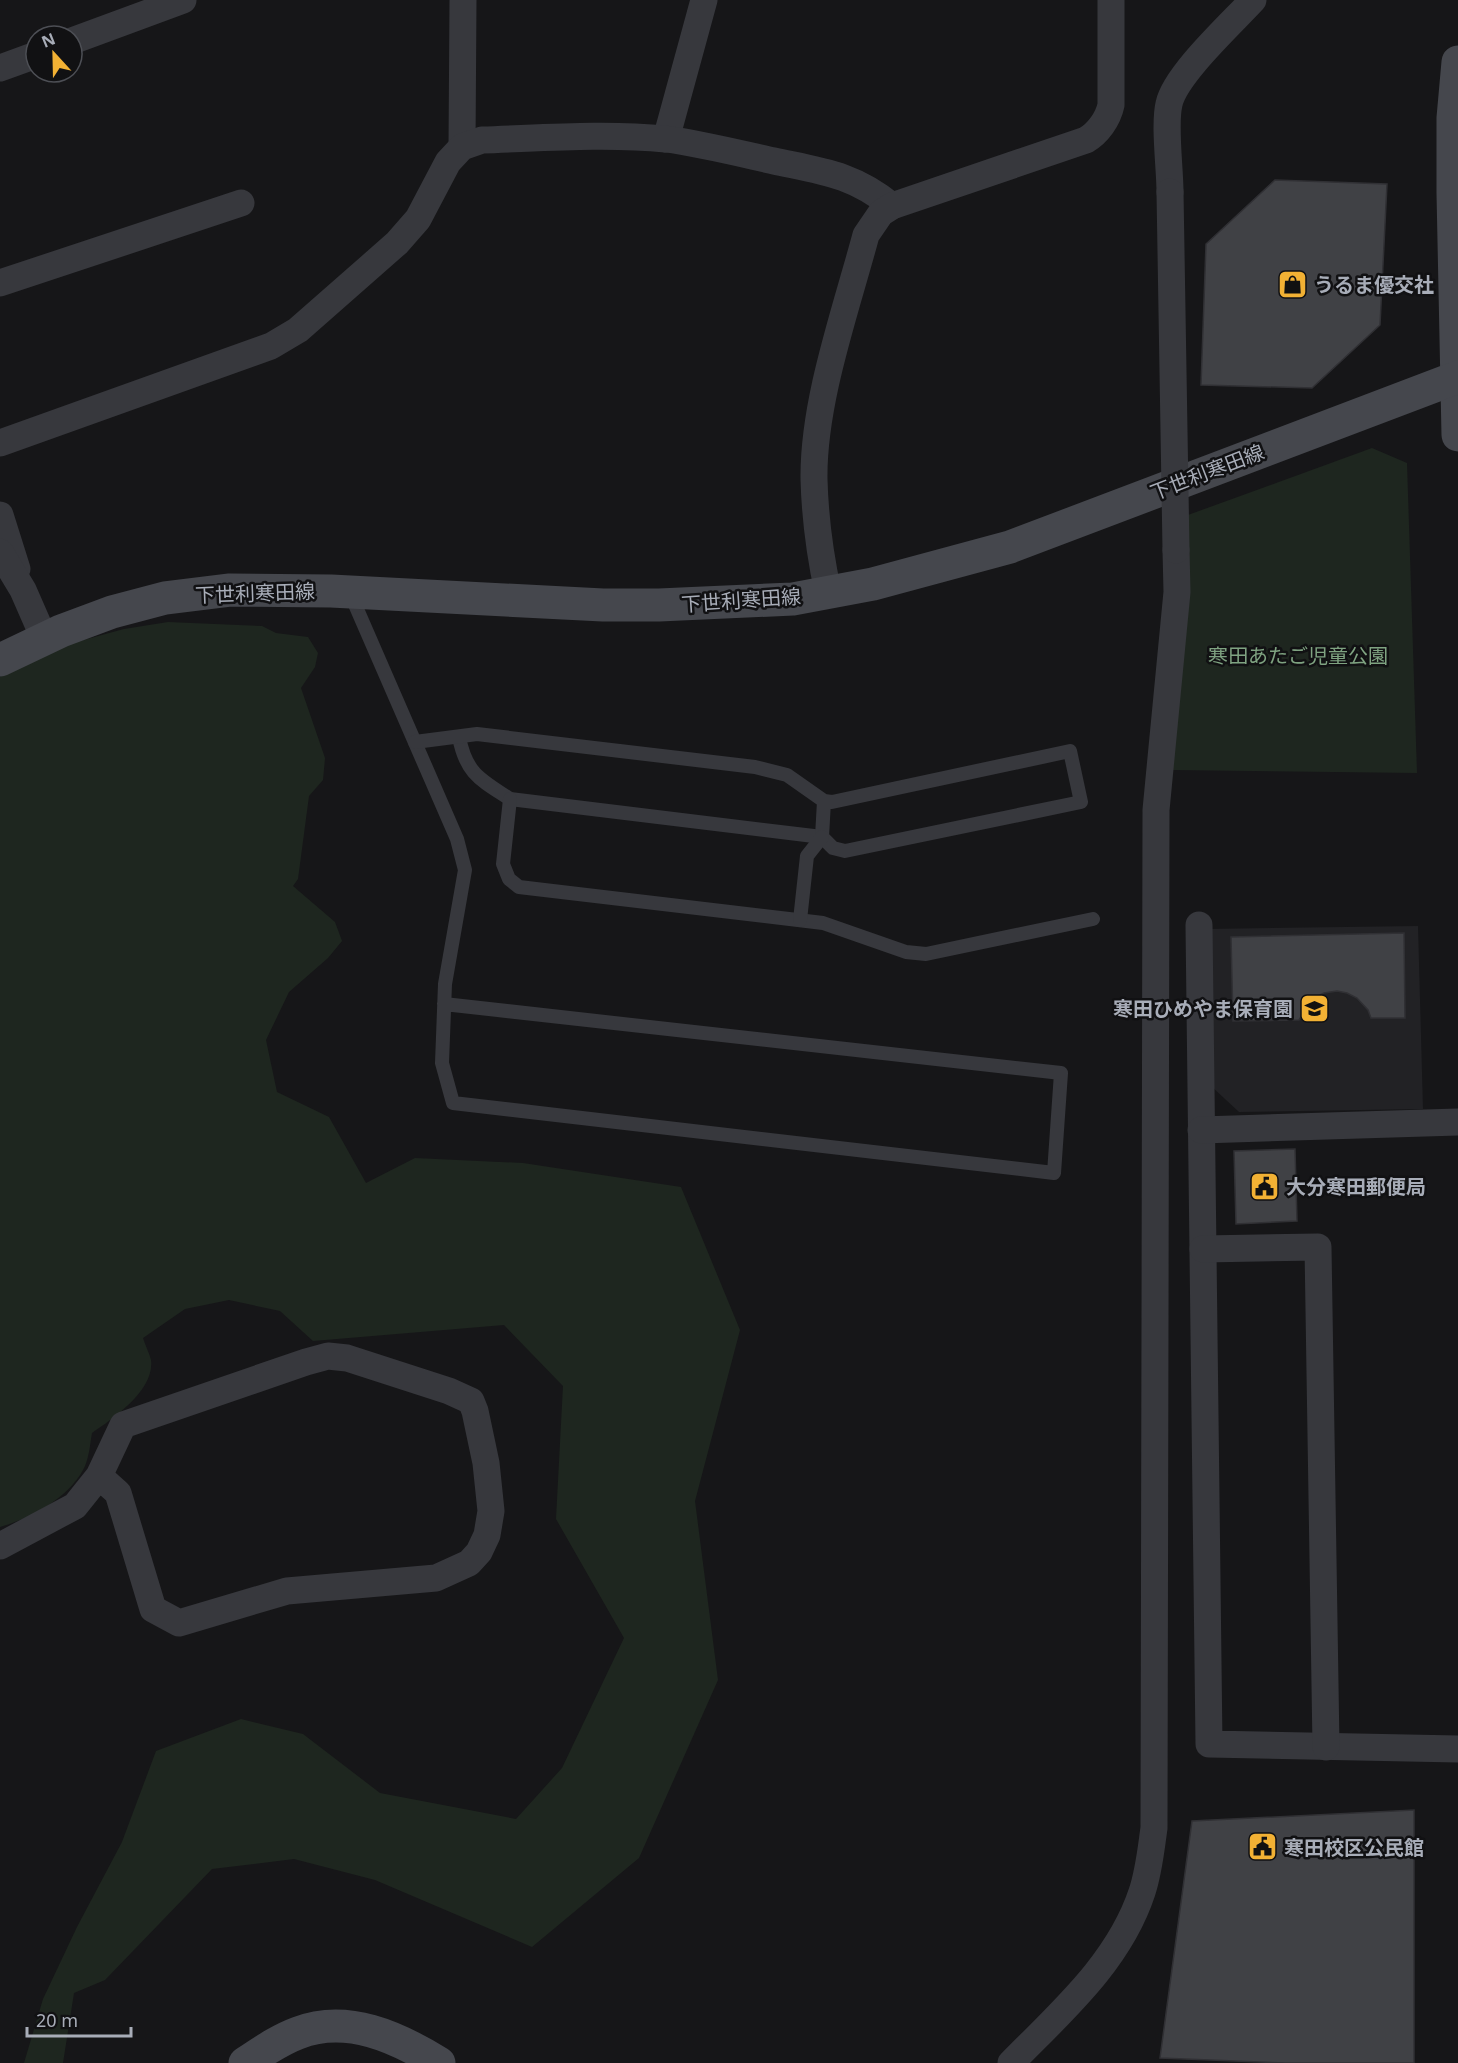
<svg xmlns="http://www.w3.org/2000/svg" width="1458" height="2063" font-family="'Noto Sans','Noto Sans JP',sans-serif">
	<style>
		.built { fill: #222225 }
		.green { fill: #1e261f }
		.building { fill: #404145; stroke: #303034; stroke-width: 1.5 }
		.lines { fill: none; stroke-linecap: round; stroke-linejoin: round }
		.lane { stroke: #37383d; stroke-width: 14 }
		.street { stroke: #37383d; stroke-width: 27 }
		.secondary { stroke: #45474d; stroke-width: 33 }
		.street-bridge { stroke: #37383d; stroke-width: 27 }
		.labels { text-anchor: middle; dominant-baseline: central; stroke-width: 5; stroke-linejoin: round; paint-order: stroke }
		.poi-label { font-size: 20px; font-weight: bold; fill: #a8adb8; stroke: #111113; text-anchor: start }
		.street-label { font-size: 20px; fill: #a8adb8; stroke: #111113 }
		.park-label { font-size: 20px; fill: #7fa381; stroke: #111113 }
	</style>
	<rect width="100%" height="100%" fill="#161618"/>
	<path class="built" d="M1418,926L1423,1109L1239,1112L1211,1086L1206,929Z"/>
	<g class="green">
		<path d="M1372,448L1407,463L1417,773L1172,770L1188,515Z"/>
		<path d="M168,622L262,626L276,633L308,637L318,653L315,667L301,688L325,758L323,780L309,796L298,879L293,886L335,922L342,941L328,958L289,992L266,1040L277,1092L329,1117L366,1183L415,1158L523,1163L681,1187L740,1330L695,1501L718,1680L639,1858L532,1947L375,1880L294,1859L212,1869L105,1980L74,1993L63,2063H24L43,1999L77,1927L122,1842L156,1751L241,1719L303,1734L380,1793L516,1819L562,1768L624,1638L556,1519L563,1386L504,1325L313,1341L280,1311L229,1300L185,1309L143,1338C145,1345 149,1352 151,1360C155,1390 114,1418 92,1433C90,1444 89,1460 83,1470C67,1499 31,1518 0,1527V677L36,653L124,629Z"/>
	</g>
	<g class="building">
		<path d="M1275,180L1387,184L1380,325L1312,388L1201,385L1206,244Z"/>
		<path d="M1404,933L1405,1018H1371L1368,1010L1357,998L1347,993L1337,991L1324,993L1312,999L1299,1020L1233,1021L1231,937Z"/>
		<path d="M1295,1149L1297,1221L1236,1224L1234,1151Z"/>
		<path d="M1414,1810V2063H1285L1160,2058L1192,1821Z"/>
	</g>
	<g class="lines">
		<g class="lane">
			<path d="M350,593L457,839L465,870L445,984L442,1063L453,1103L1054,1173L1061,1073L444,1004"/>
			<path d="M459,737C466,774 481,780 510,799L822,837"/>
			<path d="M415,742L477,734L755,767L787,775L824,801L822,837L833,848L845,851L1081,802L1070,751L832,802L824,801"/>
			<path d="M510,799L503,864L509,879L519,887L823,923L906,952L926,954L1093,919"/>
			<path d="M800,920L807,856L822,837"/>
		</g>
		<g class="street">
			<path d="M72,41L183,0"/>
			<path d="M0,68L36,55"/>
			<path d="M666,139L704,0"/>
			<path d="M462,147L463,0"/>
			<path d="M1170,192C1170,168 1164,125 1169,104C1175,75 1232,23 1253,0"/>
			<path d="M0,283L241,203"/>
			<path d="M0,443L271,346L298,330L397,243L418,219L448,162L462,147L482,140C543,138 605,133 666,139C702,144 738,153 774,161C821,171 853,174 892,206"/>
			<path d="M0,515L17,569"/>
			<path d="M0,552L23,590L44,638"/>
			<path d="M828,592C820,555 815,517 814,479C813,401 846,310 866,235L881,213L892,206L1086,140C1098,133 1108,119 1111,105V0"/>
			<path d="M1199,925L1209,1744L1458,1749"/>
			<path d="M1201,1130L1458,1122"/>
			<path d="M1203,1249L1318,1247L1326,1747"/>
			<path d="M0,1546L75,1506L99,1476L123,1425L306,1362L328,1356L347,1358L449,1391L471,1401L475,1411L486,1463L491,1511L487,1535L479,1552L469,1563L436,1578L287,1591L179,1623L153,1609L118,1493L99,1476"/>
			<path d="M1011,2063C1061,2012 1119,1962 1142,1892C1149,1871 1151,1849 1154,1828L1156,810L1177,592L1176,550"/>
		</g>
		<g class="secondary">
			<path d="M1458,62L1453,118V193L1458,435"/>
			<path d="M0,660L61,631L112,612L165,598L230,590L331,591L603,605H659L793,599L873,584L1010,547L1458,377"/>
			<path d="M245,2063C262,2052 279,2040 298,2033C347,2014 397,2037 439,2063"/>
		</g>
		<path class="street-bridge" d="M1170,192L1176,550"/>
	</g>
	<defs>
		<symbol id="shop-square" viewBox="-11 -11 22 22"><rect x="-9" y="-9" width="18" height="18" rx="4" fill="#f2b134" stroke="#111113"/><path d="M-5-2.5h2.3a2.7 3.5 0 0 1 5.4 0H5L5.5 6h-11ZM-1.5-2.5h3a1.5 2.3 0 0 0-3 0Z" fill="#111"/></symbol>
		<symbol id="school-square" viewBox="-11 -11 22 22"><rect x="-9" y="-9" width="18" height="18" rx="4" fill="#f2b134" stroke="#111113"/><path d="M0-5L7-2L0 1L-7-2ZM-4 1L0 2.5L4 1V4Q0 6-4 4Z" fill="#111"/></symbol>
		<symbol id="civic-square" viewBox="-11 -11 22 22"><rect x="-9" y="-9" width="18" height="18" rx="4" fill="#f2b134" stroke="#111113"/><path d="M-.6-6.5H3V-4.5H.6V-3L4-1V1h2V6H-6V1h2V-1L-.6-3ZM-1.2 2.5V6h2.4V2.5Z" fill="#111"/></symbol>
	</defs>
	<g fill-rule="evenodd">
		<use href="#shop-square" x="1276" y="268" width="33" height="33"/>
		<use href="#school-square" x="1298" y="992" width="33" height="33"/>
		<use href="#civic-square" x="1248" y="1170" width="33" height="33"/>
		<use href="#civic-square" x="1246" y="1830" width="33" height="33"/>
	</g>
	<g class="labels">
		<g class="poi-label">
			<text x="1314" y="284">うるま優交社</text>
			<text x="1293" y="1008" text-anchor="end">寒田ひめやま保育園</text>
			<text x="1286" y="1186">大分寒田郵便局</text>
			<text x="1284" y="1847">寒田校区公民館</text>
		</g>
		<g class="street-label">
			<text transform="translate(1207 472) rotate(-21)">下世利寒田線</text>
			<text transform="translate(255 593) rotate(-2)">下世利寒田線</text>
			<text transform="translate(741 600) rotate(-4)">下世利寒田線</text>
		</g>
		<g class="park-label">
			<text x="1298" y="655">寒田あたご児童公園</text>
		</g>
	</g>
	<g transform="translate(54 54) rotate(338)"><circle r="28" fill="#111113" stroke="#4d4f55" stroke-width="1.5"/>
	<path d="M0-4.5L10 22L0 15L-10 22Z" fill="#f2b134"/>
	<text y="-9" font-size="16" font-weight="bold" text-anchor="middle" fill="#a8adb8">N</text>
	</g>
	<path d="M27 2027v9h104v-9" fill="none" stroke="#a8adb8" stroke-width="3"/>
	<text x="36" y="2027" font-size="18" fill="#a8adb8" stroke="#111113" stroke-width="4.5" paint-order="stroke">20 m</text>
</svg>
